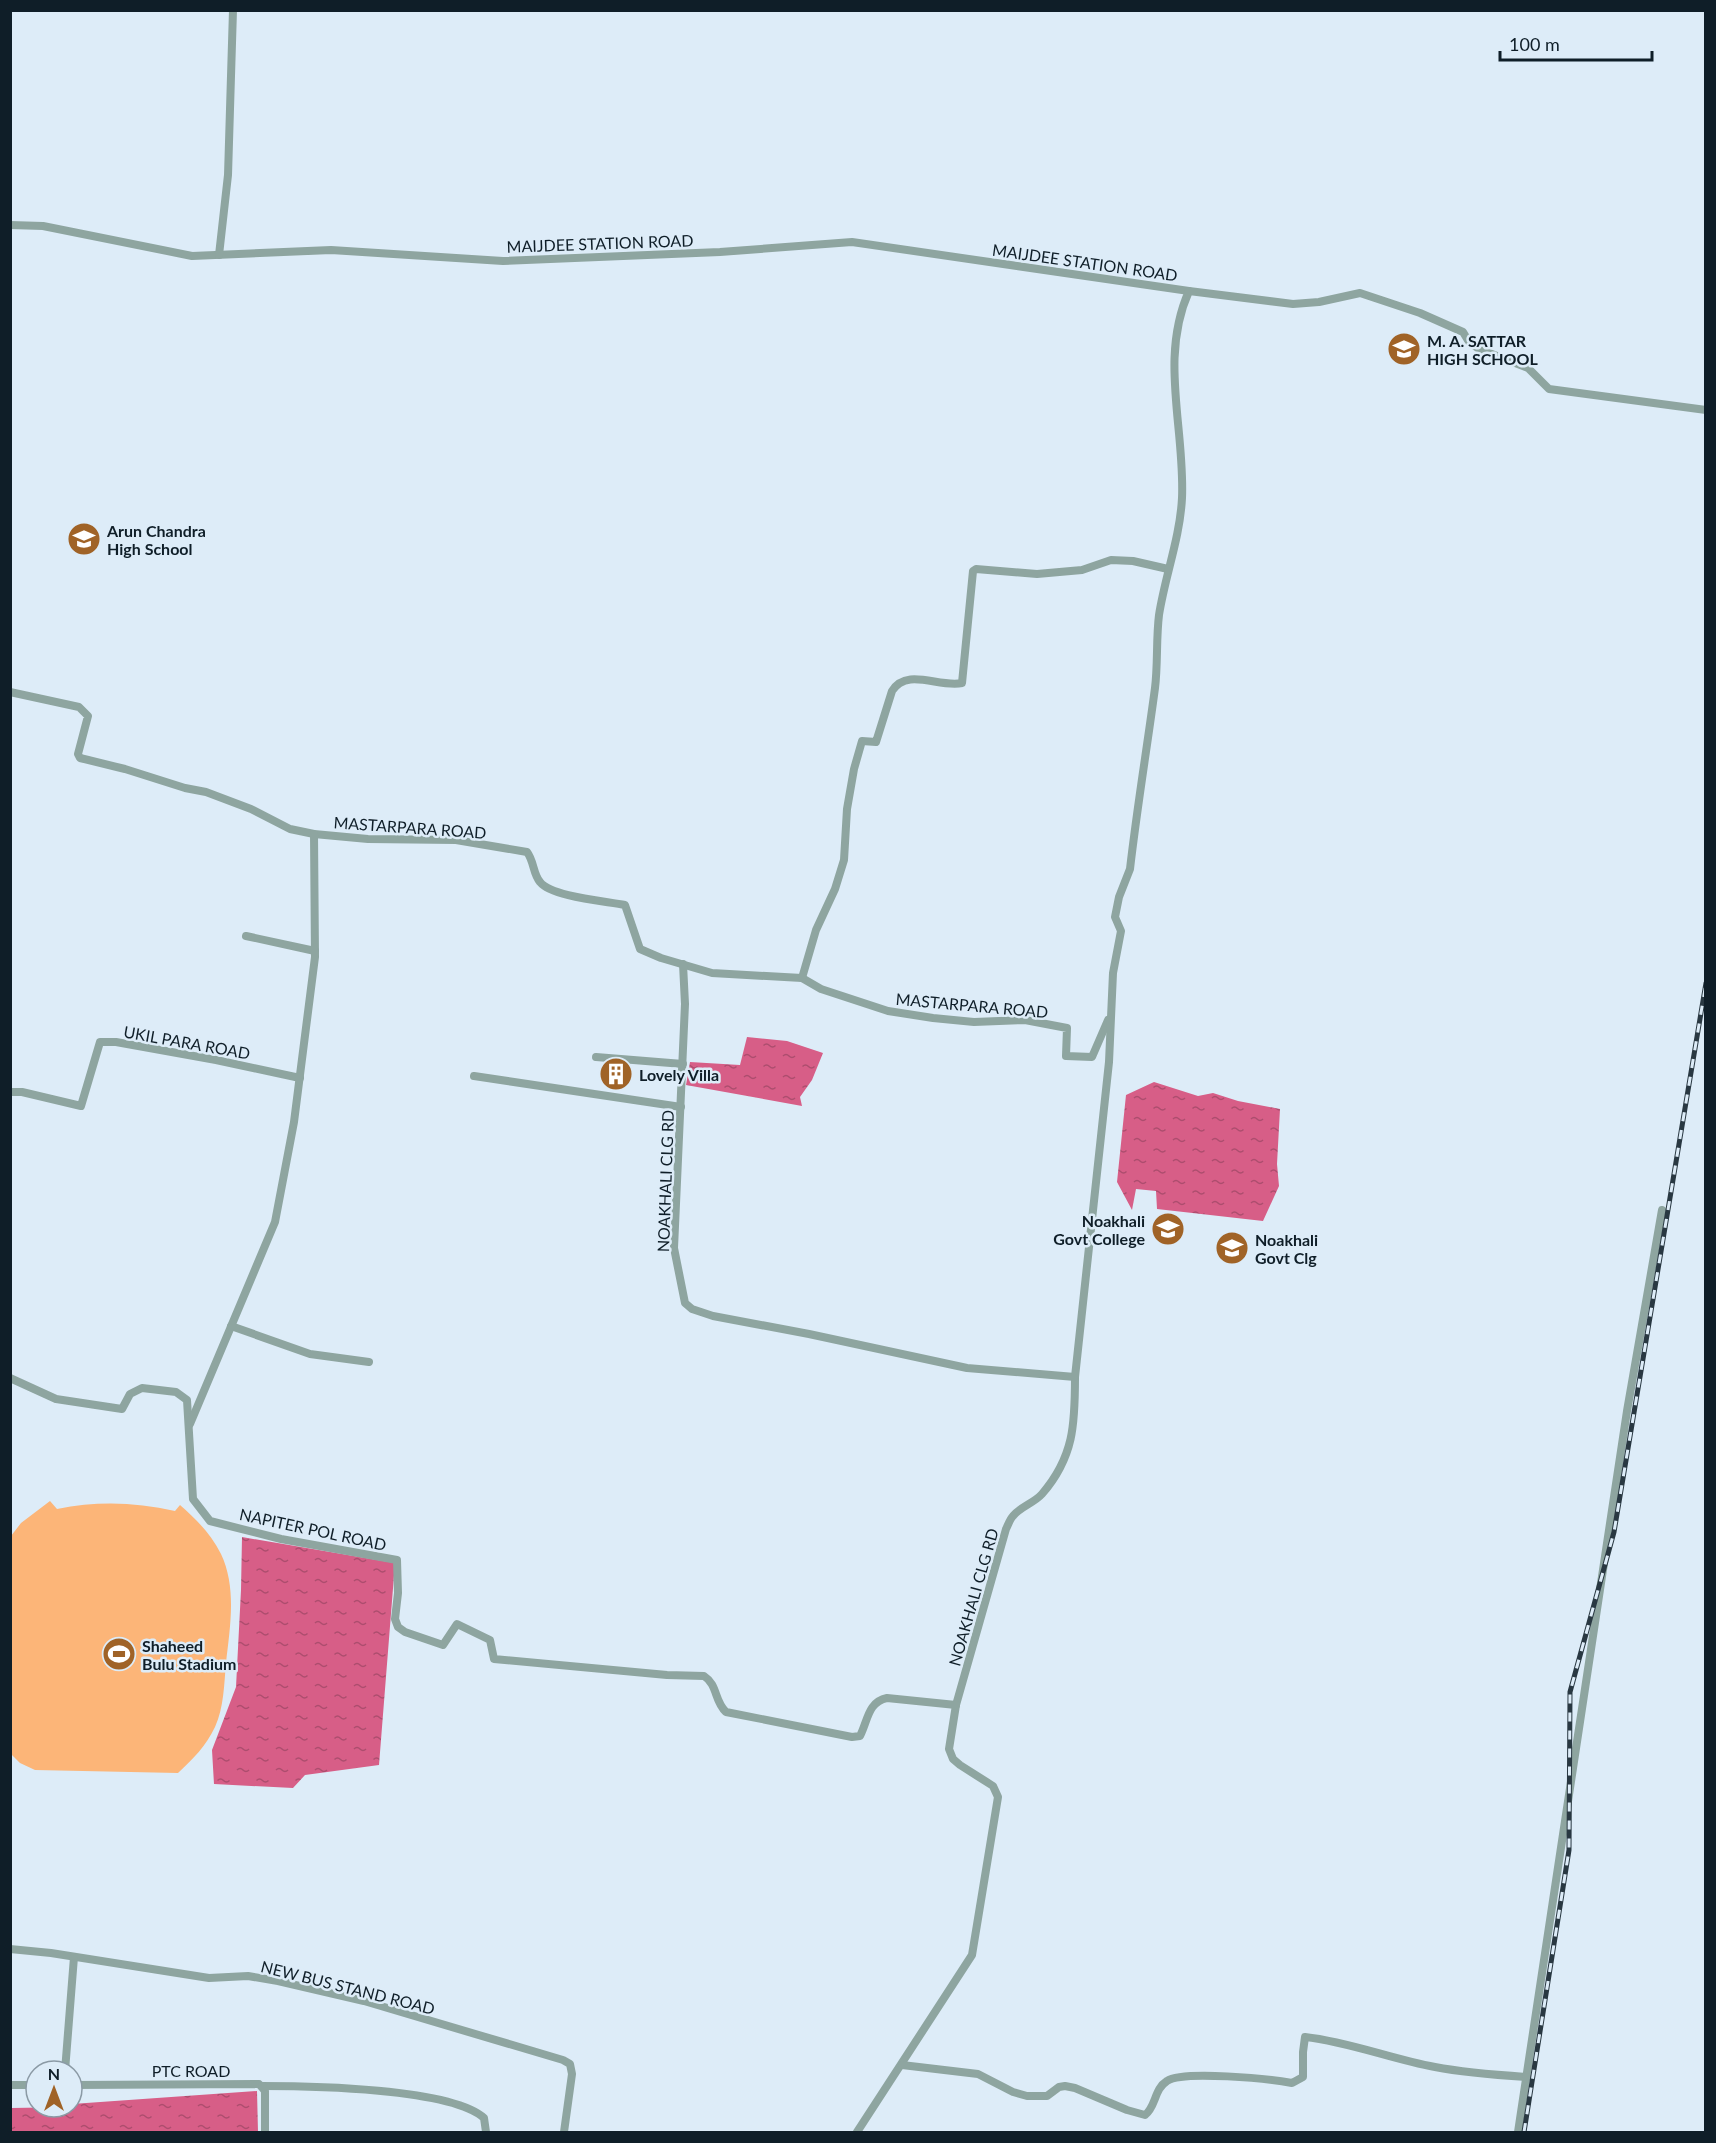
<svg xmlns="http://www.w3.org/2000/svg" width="1716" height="2143" font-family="Lato,sans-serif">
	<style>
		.green { fill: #fcb578 }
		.water { fill: url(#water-ripples) }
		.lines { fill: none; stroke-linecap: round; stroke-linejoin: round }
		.street { stroke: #8ea5a0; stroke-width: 8 }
		.rail-casing { stroke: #293842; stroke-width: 5 }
		.rail { stroke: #ddecf8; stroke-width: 3; stroke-dasharray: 9; stroke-linecap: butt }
		.labels { text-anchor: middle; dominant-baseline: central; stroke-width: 5; stroke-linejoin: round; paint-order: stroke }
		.street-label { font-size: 16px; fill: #0f1e28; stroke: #ddecf8 }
		.poi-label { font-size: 16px; font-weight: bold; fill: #0f1e28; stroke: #ddecf8; text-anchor: start }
	</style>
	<defs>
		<pattern id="water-ripples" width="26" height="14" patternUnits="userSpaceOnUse" patternTransform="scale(1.5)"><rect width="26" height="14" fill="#d75e87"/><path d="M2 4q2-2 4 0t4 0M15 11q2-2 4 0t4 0" fill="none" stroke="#ad4d6e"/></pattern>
	</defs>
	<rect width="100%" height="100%" fill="#ddecf8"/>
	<path class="green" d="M50,1501L57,1509C97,1501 135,1502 175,1511L180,1505C196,1519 211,1534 221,1554C237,1588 230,1627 226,1663C224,1685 224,1707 215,1727C206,1746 193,1759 178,1773L35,1770L20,1763L11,1754V1536L21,1523Z"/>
	<g class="water">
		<path d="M747,1037L787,1041L823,1053L812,1080L800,1097L802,1106L686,1085L690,1062L740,1065Z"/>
		<path d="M1154,1082L1198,1096L1213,1093L1238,1101L1280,1109L1277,1164L1279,1186L1263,1221L1157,1209L1156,1191L1136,1189L1132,1210L1117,1182L1126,1095Z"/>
		<path d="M242,1537L395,1563L379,1765L305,1775L293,1788L214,1784L212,1750L236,1687L241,1590Z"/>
		<path d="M257,2091L258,2132H11V2108L72,2107V2104Z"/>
	</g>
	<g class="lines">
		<g class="street">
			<path d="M10,225L43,226L192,256L331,250L503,261L720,252L852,242L1189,291"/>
			<path d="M219,255L228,175L233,10"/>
			<path d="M10,692L79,707L88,716L78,754L80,758L125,769L185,788L206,792L251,809L290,829L314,834L368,839L456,840L527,852C534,861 533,874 540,882C552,897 605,901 625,905L640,949L661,958L712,973L802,978L821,989L888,1011L933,1018L974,1022L1025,1020L1067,1028L1066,1056L1092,1057L1108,1020"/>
			<path d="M246,936L315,951"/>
			<path d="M683,964L685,1004L674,1248L685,1303L692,1309L713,1316L809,1334L967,1368L1075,1377C1075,1424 1074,1457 1042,1494C1034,1503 1020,1507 1013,1516C1010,1519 1008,1525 1006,1529L956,1705L949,1749L953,1759L960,1765L993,1786L998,1797L972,1955L857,2132"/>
			<path d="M802,978L816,930L835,889L844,860L847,809L854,769L862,741L876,742L892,691C907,667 939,688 962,683L973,571L976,569L1037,574L1082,570L1111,560L1133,561L1168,569"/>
			<path d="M596,1057L683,1064"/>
			<path d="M474,1076L681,1107"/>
			<path d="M10,1092H22L81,1106L100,1042H116L216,1060L300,1078"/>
			<path d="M231,1326L310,1354L369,1362"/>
			<path d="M1075,1377L1109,1062L1113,973L1121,931L1115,917L1119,897L1130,869C1137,808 1147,748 1155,688C1158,664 1156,639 1159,615C1165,576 1180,538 1182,498C1185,428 1159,358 1189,291L1293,304L1319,302L1360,293L1420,313L1463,332L1469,342L1479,349L1528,368L1549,389L1706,410"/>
			<path d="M10,1378L56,1399L122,1409L130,1394L142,1388L176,1392L187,1400L193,1499L210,1521L281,1539L397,1560L398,1593L395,1619L398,1627L405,1632L443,1645L457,1624L490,1640L494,1659L667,1675L704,1676C718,1685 714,1701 726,1712L852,1737L860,1736C868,1720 868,1702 887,1698L956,1705"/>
			<path d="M190,1424L275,1222L294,1122L315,957L314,834"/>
			<path d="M10,1949L51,1953L209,1978L248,1976L278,1981L364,2001L563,2060L570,2064L572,2074L564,2132"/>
			<path d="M902,2065L978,2074L1013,2092L1027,2096H1047L1059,2087L1065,2086L1075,2088L1127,2110L1145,2115C1156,2107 1154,2089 1167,2081C1183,2070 1270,2079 1292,2083L1303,2077V2052L1305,2037C1350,2042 1391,2059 1435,2067C1466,2073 1496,2075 1527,2077"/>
			<path d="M65,2071L74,1957"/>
			<path d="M10,2085H36"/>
			<path d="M72,2085L259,2084L265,2091V2132"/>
			<path d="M262,2086C309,2086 451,2088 484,2118L486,2132"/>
			<path d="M1518,2132L1627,1411L1662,1210"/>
		</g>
		<defs>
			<path id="rail" d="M1524,2132L1569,1850L1570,1692L1614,1532L1706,983"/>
		</defs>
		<use href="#rail" class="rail-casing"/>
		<use href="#rail" class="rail"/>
	</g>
	<defs>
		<symbol id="school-disc" viewBox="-11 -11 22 22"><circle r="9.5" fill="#a06327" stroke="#ddecf8"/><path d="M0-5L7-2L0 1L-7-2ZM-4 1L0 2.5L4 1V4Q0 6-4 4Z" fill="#fff"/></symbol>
		<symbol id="building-disc" viewBox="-11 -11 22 22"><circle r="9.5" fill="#a06327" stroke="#ddecf8"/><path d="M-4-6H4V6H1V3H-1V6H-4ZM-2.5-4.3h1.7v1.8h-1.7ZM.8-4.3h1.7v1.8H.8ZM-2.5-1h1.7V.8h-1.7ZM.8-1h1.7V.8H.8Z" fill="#fff"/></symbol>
		<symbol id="university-disc" viewBox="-11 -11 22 22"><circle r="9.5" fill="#a06327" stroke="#ddecf8"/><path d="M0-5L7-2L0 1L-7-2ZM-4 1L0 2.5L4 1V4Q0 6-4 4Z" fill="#fff"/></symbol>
		<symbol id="stadium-disc" viewBox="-11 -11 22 22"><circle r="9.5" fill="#a06327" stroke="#ddecf8"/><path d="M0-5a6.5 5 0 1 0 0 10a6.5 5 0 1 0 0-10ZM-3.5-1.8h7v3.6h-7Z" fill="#fff"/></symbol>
	</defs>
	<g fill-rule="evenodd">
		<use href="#school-disc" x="1385" y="330" width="38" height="38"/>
		<use href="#school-disc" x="65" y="520" width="38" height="38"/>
		<use href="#building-disc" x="597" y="1055" width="38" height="38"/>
		<use href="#university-disc" x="1149" y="1210" width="38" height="38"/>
		<use href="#university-disc" x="1213" y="1229" width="38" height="38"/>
		<use href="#stadium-disc" x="100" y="1635" width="38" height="38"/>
	</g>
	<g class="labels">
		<g class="street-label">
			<text transform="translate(600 243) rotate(-2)">MAIJDEE STATION ROAD</text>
			<text transform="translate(1085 262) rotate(8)">MAIJDEE STATION ROAD</text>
			<text transform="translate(410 827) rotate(4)">MASTARPARA ROAD</text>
			<text transform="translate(972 1005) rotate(5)">MASTARPARA ROAD</text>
			<text transform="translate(187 1042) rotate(10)">UKIL PARA ROAD</text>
			<text transform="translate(665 1181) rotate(-88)">NOAKHALI CLG RD</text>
			<text transform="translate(313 1529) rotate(12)">NAPITER POL ROAD</text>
			<text transform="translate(973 1597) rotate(-74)">NOAKHALI CLG RD</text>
			<text transform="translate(348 1987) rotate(14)">NEW BUS STAND ROAD</text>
			<text x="191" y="2070">PTC ROAD</text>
		</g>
		<g class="poi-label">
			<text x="1427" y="340">M. A. SATTAR<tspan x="1427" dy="18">HIGH SCHOOL</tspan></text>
			<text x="107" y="530">Arun Chandra<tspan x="107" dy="18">High School</tspan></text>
			<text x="639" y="1074">Lovely Villa</text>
			<text x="1145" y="1220" text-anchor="end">Noakhali<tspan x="1145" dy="18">Govt College</tspan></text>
			<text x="1255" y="1239">Noakhali<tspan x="1255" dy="18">Govt Clg</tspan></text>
			<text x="142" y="1645">Shaheed<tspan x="142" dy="18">Bulu Stadium</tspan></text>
		</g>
	</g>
	<rect width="1716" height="2143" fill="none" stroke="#0f1e28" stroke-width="24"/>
	<g transform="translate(54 2089)"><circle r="28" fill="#ddecf8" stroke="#8b9aa5" stroke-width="1.5"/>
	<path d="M0-4.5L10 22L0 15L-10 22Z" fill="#a06327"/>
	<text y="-9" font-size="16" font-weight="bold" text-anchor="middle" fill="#0f1e28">N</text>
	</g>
	<path d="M1500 51v9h152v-9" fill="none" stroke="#0f1e28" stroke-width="3"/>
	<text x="1509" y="51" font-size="18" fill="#0f1e28" stroke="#ddecf8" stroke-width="4.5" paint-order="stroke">100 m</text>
</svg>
